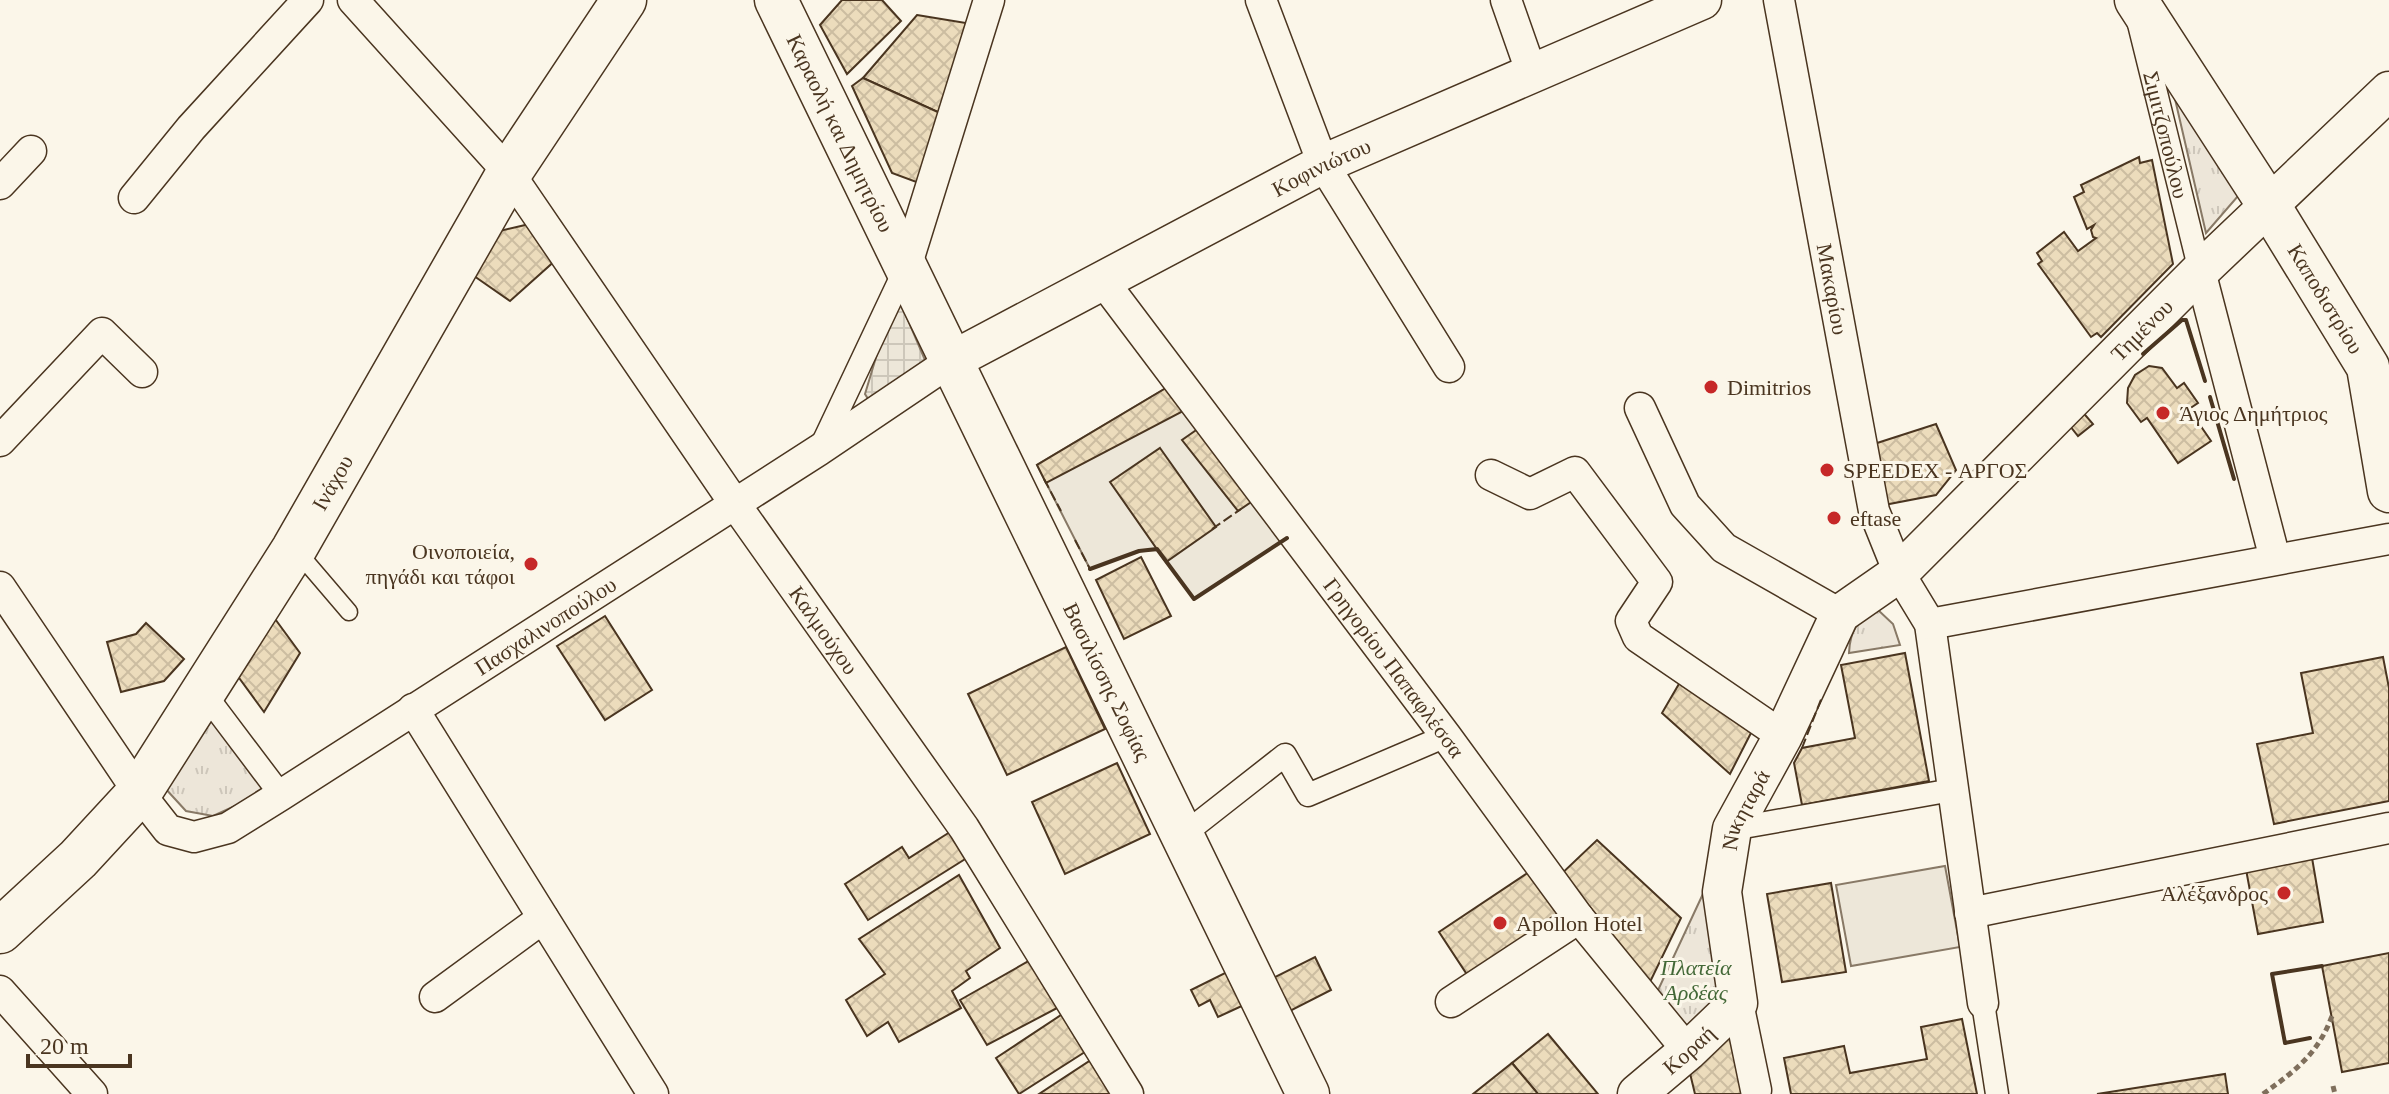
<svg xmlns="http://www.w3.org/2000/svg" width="2389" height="1094" font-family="'Times New Roman',serif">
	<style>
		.park { fill: url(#park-tufts); stroke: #887966; stroke-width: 2 }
		.parking { fill: #ede7d9; stroke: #887966; stroke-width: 2 }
		.plaza { fill: url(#plaza-grid); stroke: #887966; stroke-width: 2 }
		.building { fill: url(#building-cross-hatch); stroke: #4a3520; stroke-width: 2 }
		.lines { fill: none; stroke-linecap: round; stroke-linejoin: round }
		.service-casing { stroke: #4a3520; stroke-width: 19 }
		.pedestrian-casing { stroke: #4a3520; stroke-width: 25 }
		.minor-casing { stroke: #4a3520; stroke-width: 33 }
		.tertiary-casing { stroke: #4a3520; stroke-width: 41 }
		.secondary-casing { stroke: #4a3520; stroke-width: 45 }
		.primary-casing { stroke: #4a3520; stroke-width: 47 }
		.path { stroke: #7f6f5c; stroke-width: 5; stroke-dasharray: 6 4; stroke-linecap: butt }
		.service { stroke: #fbf6e9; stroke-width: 16 }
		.pedestrian { stroke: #fbf6e9; stroke-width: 22 }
		.minor { stroke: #fbf6e9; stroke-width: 30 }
		.tertiary { stroke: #fbf6e9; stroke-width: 38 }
		.secondary { stroke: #fbf6e9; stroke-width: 42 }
		.primary { stroke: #fbf6e9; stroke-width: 44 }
		.fence { stroke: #4a3520; stroke-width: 2; stroke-dasharray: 10 4; stroke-linecap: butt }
		.wall { stroke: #4a3520; stroke-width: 4 }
		.poi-dot { fill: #c62828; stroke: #fbf6e9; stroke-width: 3 }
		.labels { text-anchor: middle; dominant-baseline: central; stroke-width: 6; stroke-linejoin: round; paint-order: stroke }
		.street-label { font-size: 22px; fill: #4a3520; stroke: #fbf6e9 }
		.poi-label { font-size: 22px; fill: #4a3520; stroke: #fbf6e9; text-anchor: start }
		.park-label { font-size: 22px; font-style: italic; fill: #436837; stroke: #fbf6e9 }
	</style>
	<defs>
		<pattern id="park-tufts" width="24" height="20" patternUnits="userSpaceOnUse" patternTransform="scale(2)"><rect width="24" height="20" fill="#ede6d9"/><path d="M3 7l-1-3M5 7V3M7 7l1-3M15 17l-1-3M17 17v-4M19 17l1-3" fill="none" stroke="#cdc6ba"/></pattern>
		<pattern id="plaza-grid" width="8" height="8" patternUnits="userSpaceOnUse" patternTransform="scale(2)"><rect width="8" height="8" fill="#ede7d9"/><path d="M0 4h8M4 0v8" fill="none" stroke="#cdc7ba"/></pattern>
		<pattern id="building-cross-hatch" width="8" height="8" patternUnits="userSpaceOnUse" patternTransform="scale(2)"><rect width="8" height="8" fill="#ecdcbc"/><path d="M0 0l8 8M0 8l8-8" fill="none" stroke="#ccbda1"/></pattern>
	</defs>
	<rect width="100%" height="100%" fill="#fbf6e9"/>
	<g class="park">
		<path d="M2172,86L2245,188L2206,233Z"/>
		<path d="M1877,609L1893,624L1900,645L1849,653C1850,630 1857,621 1877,609Z"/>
		<path d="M209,707L270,790L213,816L186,811L164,787Z"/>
		<path d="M1709,881L1726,988L1688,1041L1652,1003Z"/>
	</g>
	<g class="parking">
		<path d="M1171,385L1287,538L1194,599L1157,550L1139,551L1090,569L1037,465Z"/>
		<path d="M1945,866L1960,947L1851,966L1836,885Z"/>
	</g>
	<path class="plaza" d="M899,299L925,360L923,368L870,402L865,394L892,304Z"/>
	<g class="building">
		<path d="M842,0H882L901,21L847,74L820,25Z"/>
		<path d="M917,15L966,23L940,113L863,78Z"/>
		<path d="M863,78L940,113L919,183L892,173L852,86Z"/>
		<path d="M2139,157L2140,163L2152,160L2173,264L2101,337L2097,333L2091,337L2038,264L2042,261L2037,253L2064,232L2078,251L2096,238L2093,237L2091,230L2094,225L2087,229L2074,197L2084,192L2081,185Z"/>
		<path d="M534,223L558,258L510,301L474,276L495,232Z"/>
		<path d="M2149,366L2162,368L2177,388L2184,383L2198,403L2189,409L2211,441L2178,463L2147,418L2141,422L2127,403L2128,388L2135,375Z"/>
		<path d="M1171,385L1189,408L1046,483L1037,465Z"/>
		<path d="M2080,409L2093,424L2078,436L2066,421Z"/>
		<path d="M1936,424L1956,470L1936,495L1884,505L1874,444Z"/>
		<path d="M1202,426L1257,498L1238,511L1182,440Z"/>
		<path d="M1160,448L1216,527L1166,562L1110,482Z"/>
		<path d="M1141,557L1171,616L1124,639L1096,580Z"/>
		<path d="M270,612L300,653L264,712L234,671Z"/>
		<path d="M605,616L652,690L605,720L557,646Z"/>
		<path d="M146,623L184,659L164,681L121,692L107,642L136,634Z"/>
		<path d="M1066,647L1105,729L1007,775L968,694Z"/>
		<path d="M1905,653L1929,781L1802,805L1794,763L1802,748L1855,738L1841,665Z"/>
		<path d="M2383,657L2389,688V801L2274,824L2257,744L2313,733L2301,673Z"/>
		<path d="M1683,677L1754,727L1730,774L1662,713Z"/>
		<path d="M1117,763L1150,834L1065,874L1032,802Z"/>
		<path d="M953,830L970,856L868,920L845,884L902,847L909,858Z"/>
		<path d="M1597,840L1681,918L1650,982L1556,879Z"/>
		<path d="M2311,852L2323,922L2258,934L2245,864Z"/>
		<path d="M1532,870L1562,915L1468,976L1439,932Z"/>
		<path d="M959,875L1000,948L966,971L970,978L952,991L961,1008L899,1042L888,1022L867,1036L846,1000L885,974L859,939Z"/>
		<path d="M1831,883L1846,972L1782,982L1767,894Z"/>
		<path d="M2389,953V1063L2342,1072L2322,966Z"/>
		<path d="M1315,957L1331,990L1288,1012L1271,979Z"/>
		<path d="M1034,958L1059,1007L987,1045L960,1000Z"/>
		<path d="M1227,972L1244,1005L1218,1017L1210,1000L1199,1006L1191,990Z"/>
		<path d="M1064,1013L1088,1050L1019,1094L996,1058Z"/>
		<path d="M1962,1019L1977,1094H1791L1784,1058L1844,1046L1850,1073L1927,1059L1921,1027Z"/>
		<path d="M1548,1034L1598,1094H1538L1512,1063Z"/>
		<path d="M1718,1034L1739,1042L1747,1094H1695L1688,1065Z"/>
		<path d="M1094,1058L1116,1094H1039Z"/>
		<path d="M1512,1063L1538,1094H1473Z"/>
		<path d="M2225,1074L2228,1094H2097Z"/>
	</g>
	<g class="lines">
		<defs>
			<path id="service" d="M296,550L349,612"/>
			<g id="pedestrian">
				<path id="s1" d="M2139,24L2200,271"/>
				<path d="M820,449L906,267"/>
				<path d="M204,693L281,795"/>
				<path d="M1732,829L1952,790"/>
				<path d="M1183,835L1285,755L1308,795L1446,736"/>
				<path d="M1983,1003L1997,1094"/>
			</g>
			<g id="minor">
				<path id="s2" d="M353,0L509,173L735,504L964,828L1128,1094"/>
				<path d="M1261,0L1323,164L1449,367"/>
				<path d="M1506,0L1532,74"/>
				<path id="s3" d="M1779,0L1874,511L1899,573L1930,624L1983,1003"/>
				<path d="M0,184L31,151"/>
				<path d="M134,198L191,128L308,0"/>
				<path d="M906,267L989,0"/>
				<path d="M2200,271L2275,559"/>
				<path id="s4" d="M1103,281L1446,736L1579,918L1688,1051"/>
				<path d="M1640,408L1685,505L1724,548L1840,614"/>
				<path d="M0,441L102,333L142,372"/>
				<path d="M1491,475L1530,494L1575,472L1657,582L1631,621L1638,637L1783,736"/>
				<path id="s5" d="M0,587L139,793L168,830L194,837L228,828L281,795L819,450L951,361"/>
				<path d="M1930,624L2389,539"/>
				<path d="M413,709L653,1094"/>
				<path d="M1970,913L2389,828"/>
				<path d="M0,991L92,1094"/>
				<path d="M435,997L543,918"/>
				<path d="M1451,1002L1579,918"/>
				<path d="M1738,1003L1756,1090"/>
			</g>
			<g id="tertiary">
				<path id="s6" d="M951,361L1323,164L1702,0"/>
				<path id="s7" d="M1637,1094L1688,1051L1738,1003L1722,892L1732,829L1783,736L1840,614L1899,573L2200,271L2389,91"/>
			</g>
			<g id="secondary">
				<path id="s8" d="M776,0L1308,1094"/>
				<path id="s9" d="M2136,0L2268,204L2368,367L2389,491"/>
			</g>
			<g id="primary">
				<path id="s10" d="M0,931L78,859L139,793L294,549L509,173L624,0"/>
			</g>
		</defs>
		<use href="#service" class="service-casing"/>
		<use href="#pedestrian" class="pedestrian-casing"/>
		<use href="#minor" class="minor-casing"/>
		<use href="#tertiary" class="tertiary-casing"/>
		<use href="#secondary" class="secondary-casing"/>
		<use href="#primary" class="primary-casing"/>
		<g class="path">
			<path d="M2333,1086L2335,1094"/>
			<path d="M2263,1094C2295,1071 2318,1054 2332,1016"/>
		</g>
		<use href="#service" class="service"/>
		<use href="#pedestrian" class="pedestrian"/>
		<use href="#minor" class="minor"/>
		<use href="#tertiary" class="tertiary"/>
		<use href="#secondary" class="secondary"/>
		<use href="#primary" class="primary"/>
		<g class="fence">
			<path d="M1044,479L1061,511"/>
			<path d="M1212,529L1241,509"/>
			<path d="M1075,540L1090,569"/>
			<path d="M1802,748L1822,697"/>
		</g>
		<g class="wall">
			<path d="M2143,354L2182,320H2186L2205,381"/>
			<path d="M2210,397L2234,479"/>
			<path d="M1090,569L1139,551L1157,549L1194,599L1287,538"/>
			<path d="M2310,1038L2285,1043L2272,974L2322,966"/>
		</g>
	</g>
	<g class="poi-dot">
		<circle cx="1711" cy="387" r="8"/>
		<circle cx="2163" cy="413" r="8"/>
		<circle cx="1827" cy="470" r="8"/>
		<circle cx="1834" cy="518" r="8"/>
		<circle cx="531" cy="564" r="8"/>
		<circle cx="2284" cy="893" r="8"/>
		<circle cx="1500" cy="923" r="8"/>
	</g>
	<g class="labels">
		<g class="street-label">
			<text stroke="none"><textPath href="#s8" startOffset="148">Καραολή και Δημητρίου</textPath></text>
			<text stroke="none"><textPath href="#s1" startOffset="114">Σιμιτζοπούλου</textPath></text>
			<text stroke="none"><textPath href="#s6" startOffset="418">Κοφινιώτου</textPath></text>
			<text stroke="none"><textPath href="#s3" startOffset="294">Μακαρίου</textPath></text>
			<text stroke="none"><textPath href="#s9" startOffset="354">Καποδιστρίου</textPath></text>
			<text stroke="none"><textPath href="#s7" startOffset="968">Τημένου</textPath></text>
			<text stroke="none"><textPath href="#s10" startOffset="562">Ινάχου</textPath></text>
			<text stroke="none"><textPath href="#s5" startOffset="734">Πασχαλινοπούλου</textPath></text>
			<text stroke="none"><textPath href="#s2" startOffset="788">Καλμούχου</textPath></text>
			<text stroke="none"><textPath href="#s4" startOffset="484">Γρηγορίου Παπαφλέσσα</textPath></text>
			<text stroke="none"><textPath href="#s8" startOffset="758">Βασιλίσσης Σοφίας</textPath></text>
			<text stroke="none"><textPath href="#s7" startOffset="334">Νικηταρά</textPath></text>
			<text stroke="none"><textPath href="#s7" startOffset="68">Κοραή</textPath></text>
		</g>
		<g class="poi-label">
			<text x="1727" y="387">Dimitrios</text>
			<text x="2179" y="413">Άγιος Δημήτριος</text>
			<text x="1843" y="470">SPEEDEX - ΑΡΓΟΣ</text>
			<text x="1850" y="518">eftase</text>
			<text x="515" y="551" text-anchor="end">Οινοποιεία,<tspan x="515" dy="25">πηγάδι και τάφοι</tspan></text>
			<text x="2268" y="893" text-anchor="end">Αλέξανδρος</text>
			<text x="1516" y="923">Apollon Hotel</text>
		</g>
		<g class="park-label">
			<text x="1696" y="967">Πλατεία<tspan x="1696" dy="25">Αρδέας</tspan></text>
		</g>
	</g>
	<path d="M28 1054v12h102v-12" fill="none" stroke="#4a3520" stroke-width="4"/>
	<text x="40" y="1054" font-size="24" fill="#4a3520" stroke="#fbf6e9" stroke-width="6" paint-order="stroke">20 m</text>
</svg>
